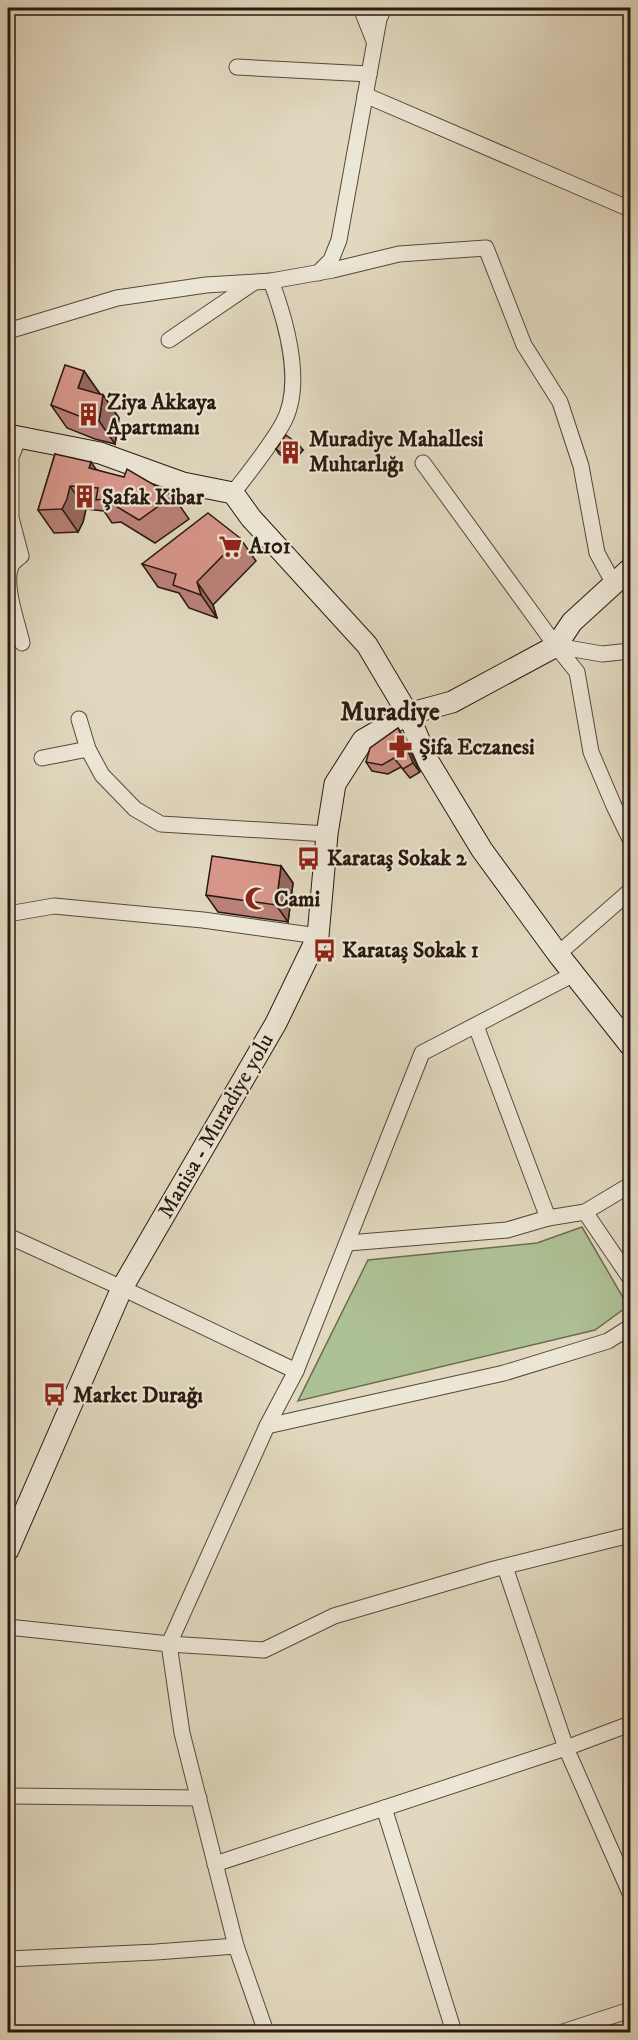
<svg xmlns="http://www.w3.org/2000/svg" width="638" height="2040" font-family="'IM FELL DW Pica',serif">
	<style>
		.green { fill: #aec095; stroke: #6b6c52; stroke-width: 1.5 }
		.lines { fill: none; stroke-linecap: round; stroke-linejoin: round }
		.street-casing { stroke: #56493c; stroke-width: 17 }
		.secondary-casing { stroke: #281910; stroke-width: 23 }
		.street { stroke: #ece6d5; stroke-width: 15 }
		.secondary { stroke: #ece6d5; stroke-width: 21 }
		.wall { fill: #ba8178; stroke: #281910; stroke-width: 1.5 }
		.shaded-wall { fill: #976961; stroke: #281910; stroke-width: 1.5 }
		.building { fill: #d8968b; stroke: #281910; stroke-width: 1.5 }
		.labels { text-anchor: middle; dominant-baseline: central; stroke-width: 4.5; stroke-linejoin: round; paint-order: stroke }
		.poi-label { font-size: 22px; font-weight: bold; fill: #281910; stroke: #ece6d5; text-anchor: start }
		.street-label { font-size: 22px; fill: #281910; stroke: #ece6d5 }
		.quarter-label { font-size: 26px; font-weight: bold; fill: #281910; stroke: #ece6d5 }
	</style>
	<rect width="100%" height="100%" fill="#e1d8bf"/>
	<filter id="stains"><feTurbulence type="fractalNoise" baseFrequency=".00333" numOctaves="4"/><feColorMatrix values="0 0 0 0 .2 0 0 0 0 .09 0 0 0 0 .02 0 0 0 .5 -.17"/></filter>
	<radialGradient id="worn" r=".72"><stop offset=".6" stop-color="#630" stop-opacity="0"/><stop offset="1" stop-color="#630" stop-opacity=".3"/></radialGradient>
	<path class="green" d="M582,1227L628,1306L595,1330L298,1401L368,1260L537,1243Z"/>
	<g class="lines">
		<defs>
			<g id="street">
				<path d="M361,8L374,41"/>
				<path d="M237,67L369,74"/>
				<path d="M365,95L630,209"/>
				<path d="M318,273L331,260L339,240L379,19L384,8"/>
				<path d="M8,331L117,298L206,285L271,281L333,270L399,254L486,248L524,345L560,402L581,466L597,553L614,584"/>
				<path d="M169,340L253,283"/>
				<path d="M19,437L11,457V518L21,556C17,559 13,562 11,566C3,585 18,624 22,643"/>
				<path d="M423,463L556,646L577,672L591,752L614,806L630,839"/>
				<path d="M233,493C250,471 268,449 282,425C305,386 286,321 271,281"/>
				<path d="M556,646L602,654L630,651"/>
				<path d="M79,719L88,749L102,775L135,809L161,824L327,834"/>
				<path d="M42,758L88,749"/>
				<path d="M8,914L54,906L203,920L318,936"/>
				<path d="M558,954L630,891"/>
				<path d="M476,1026L548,1218"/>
				<path d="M585,1212L630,1278"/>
				<path d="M8,1236L122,1288L296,1371"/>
				<path d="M348,1243L507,1230L548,1218L585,1212L630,1185"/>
				<path d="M267,1426L504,1373L608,1341L630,1327"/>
				<path d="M505,1567L566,1748L630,1893"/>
				<path d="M8,1627L169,1644L264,1650L334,1616L494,1569L630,1535"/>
				<path d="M8,1796L199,1798"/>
				<path d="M384,1808L454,2032"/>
				<path d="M215,1864L566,1748L630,1724"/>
				<path d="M8,1959L156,1952L236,1946"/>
				<path d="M266,2032L236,1946L182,1733L169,1644L267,1426L296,1371L422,1053L574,974"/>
				<path d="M563,2032L630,2010"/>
			</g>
			<g id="secondary">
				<path d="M8,435L100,453L183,483L233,493L251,518L367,645L408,714L428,761L482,850L558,954L630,1045"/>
				<path d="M8,1550L122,1288L276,1023L318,936L327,834L335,784L363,740L408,714L452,702L556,646L572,622L630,569"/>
			</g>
		</defs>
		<use href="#street" class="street-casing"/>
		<use href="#secondary" class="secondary-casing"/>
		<use href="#street" class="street"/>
		<use href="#secondary" class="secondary"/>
	</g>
	<g class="wall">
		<path d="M84,371L100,394L103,395L119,418L115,444L95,439L67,428L51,405Z"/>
		<path d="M276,449L303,450L292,463L279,454Z"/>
		<path d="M55,454L97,470L173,496L189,519L155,543L121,522L112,523L104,511L86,509L83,522L78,532L54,533L38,510Z"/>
		<path d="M240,538L256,561L213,605L217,618L189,608L179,593L158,587L142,564Z"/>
		<path d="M404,738L420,772L410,778L401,767L388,774L372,771L366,762Z"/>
		<path d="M281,866L293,883L288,922L218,912L206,895Z"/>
	</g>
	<g class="shaded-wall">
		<path d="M84,371L100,394L94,411L78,388Z"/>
		<path d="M103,395L119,418L115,444L99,421Z"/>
		<path d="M299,445L303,450L292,463L289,459Z"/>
		<path d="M91,462L107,485L89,468Z"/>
		<path d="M70,486L86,509L83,522L78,532L62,509Z"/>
		<path d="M197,582L213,605L217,618L201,595Z"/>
		<path d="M398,728L404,738L420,772L413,763Z"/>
		<path d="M281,866L293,883L288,922L276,905Z"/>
	</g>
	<g class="building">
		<path d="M65,365L84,371L78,388L103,395L99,421L79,416L51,405Z"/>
		<path d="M286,435L299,445L289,459L276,449Z"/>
		<path d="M55,454L91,462L89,468L124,477L127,469L173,496L139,520L104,499L96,500L98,488L70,486L67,499L62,509L38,510Z"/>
		<path d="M208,513L240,538L197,582L201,595L173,585L176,574L142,564Z"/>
		<path d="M398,728L413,763L403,769L394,758L382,765L366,762L370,748Z"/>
		<path d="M212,856L281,866L276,905L206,895Z"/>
	</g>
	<defs>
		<symbol id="building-bare" viewBox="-9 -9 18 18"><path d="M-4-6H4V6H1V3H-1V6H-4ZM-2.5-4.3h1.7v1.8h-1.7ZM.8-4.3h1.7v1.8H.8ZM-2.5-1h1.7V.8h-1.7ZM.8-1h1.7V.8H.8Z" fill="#8f2418" stroke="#ece6d5" stroke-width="2.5" paint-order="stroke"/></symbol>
		<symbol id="supermarket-bare" viewBox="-9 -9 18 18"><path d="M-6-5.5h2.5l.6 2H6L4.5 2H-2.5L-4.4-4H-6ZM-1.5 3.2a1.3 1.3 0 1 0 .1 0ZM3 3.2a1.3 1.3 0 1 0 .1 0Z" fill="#8f2418" stroke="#ece6d5" stroke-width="2.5" paint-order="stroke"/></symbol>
		<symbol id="pharmacy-bare" viewBox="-9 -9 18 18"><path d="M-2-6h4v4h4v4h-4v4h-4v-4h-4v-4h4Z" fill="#8f2418" stroke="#ece6d5" stroke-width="2.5" paint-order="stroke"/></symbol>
		<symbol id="bus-bare" viewBox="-9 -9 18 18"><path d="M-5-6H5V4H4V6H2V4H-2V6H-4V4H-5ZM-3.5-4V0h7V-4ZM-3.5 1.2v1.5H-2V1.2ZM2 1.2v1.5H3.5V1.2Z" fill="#8f2418" stroke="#ece6d5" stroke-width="2.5" paint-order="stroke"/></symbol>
		<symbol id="mosque-bare" viewBox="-9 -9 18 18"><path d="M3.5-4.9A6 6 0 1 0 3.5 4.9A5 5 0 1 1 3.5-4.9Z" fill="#8f2418" stroke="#ece6d5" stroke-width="2.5" paint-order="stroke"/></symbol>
	</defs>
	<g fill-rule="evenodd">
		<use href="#building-bare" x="72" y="398" width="33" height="33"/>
		<use href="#building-bare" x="274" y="436" width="33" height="33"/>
		<use href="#building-bare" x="68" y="480" width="33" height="33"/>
		<use href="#supermarket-bare" x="214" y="530" width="33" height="33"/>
		<use href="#pharmacy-bare" x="384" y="730" width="33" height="33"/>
		<use href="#bus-bare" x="292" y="842" width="33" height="33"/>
		<use href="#mosque-bare" x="240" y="882" width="33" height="33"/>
		<use href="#bus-bare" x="308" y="934" width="33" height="33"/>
		<use href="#bus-bare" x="38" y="1378" width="33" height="33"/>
	</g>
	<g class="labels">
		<g class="poi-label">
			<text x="107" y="402">Ziya Akkaya<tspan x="107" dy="25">Apartmanı</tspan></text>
			<text x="309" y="439">Muradiye Mahallesi<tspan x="309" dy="25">Muhtarlığı</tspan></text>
			<text x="102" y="497">Şafak Kibar</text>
			<text x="249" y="546">A101</text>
			<text x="419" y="747">Şifa Eczanesi</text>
			<text x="327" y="858">Karataş Sokak 2</text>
			<text x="274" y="899">Cami</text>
			<text x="342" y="950">Karataş Sokak 1</text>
			<text x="73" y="1395">Market Durağı</text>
		</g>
		<g class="street-label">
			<text transform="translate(216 1126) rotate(-60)">Manisa - Muradiye yolu</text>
		</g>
		<g class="quarter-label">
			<text x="390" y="712">Muradiye</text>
		</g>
	</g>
	<rect width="638" height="2040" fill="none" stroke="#e1d8bf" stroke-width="30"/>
	<rect x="9" y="9" width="620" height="2022" fill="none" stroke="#281910" stroke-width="3"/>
	<rect x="15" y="15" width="608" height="2010" fill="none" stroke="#281910" stroke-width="1.5"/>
	<rect width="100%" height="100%" filter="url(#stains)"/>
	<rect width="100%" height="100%" fill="url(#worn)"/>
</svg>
